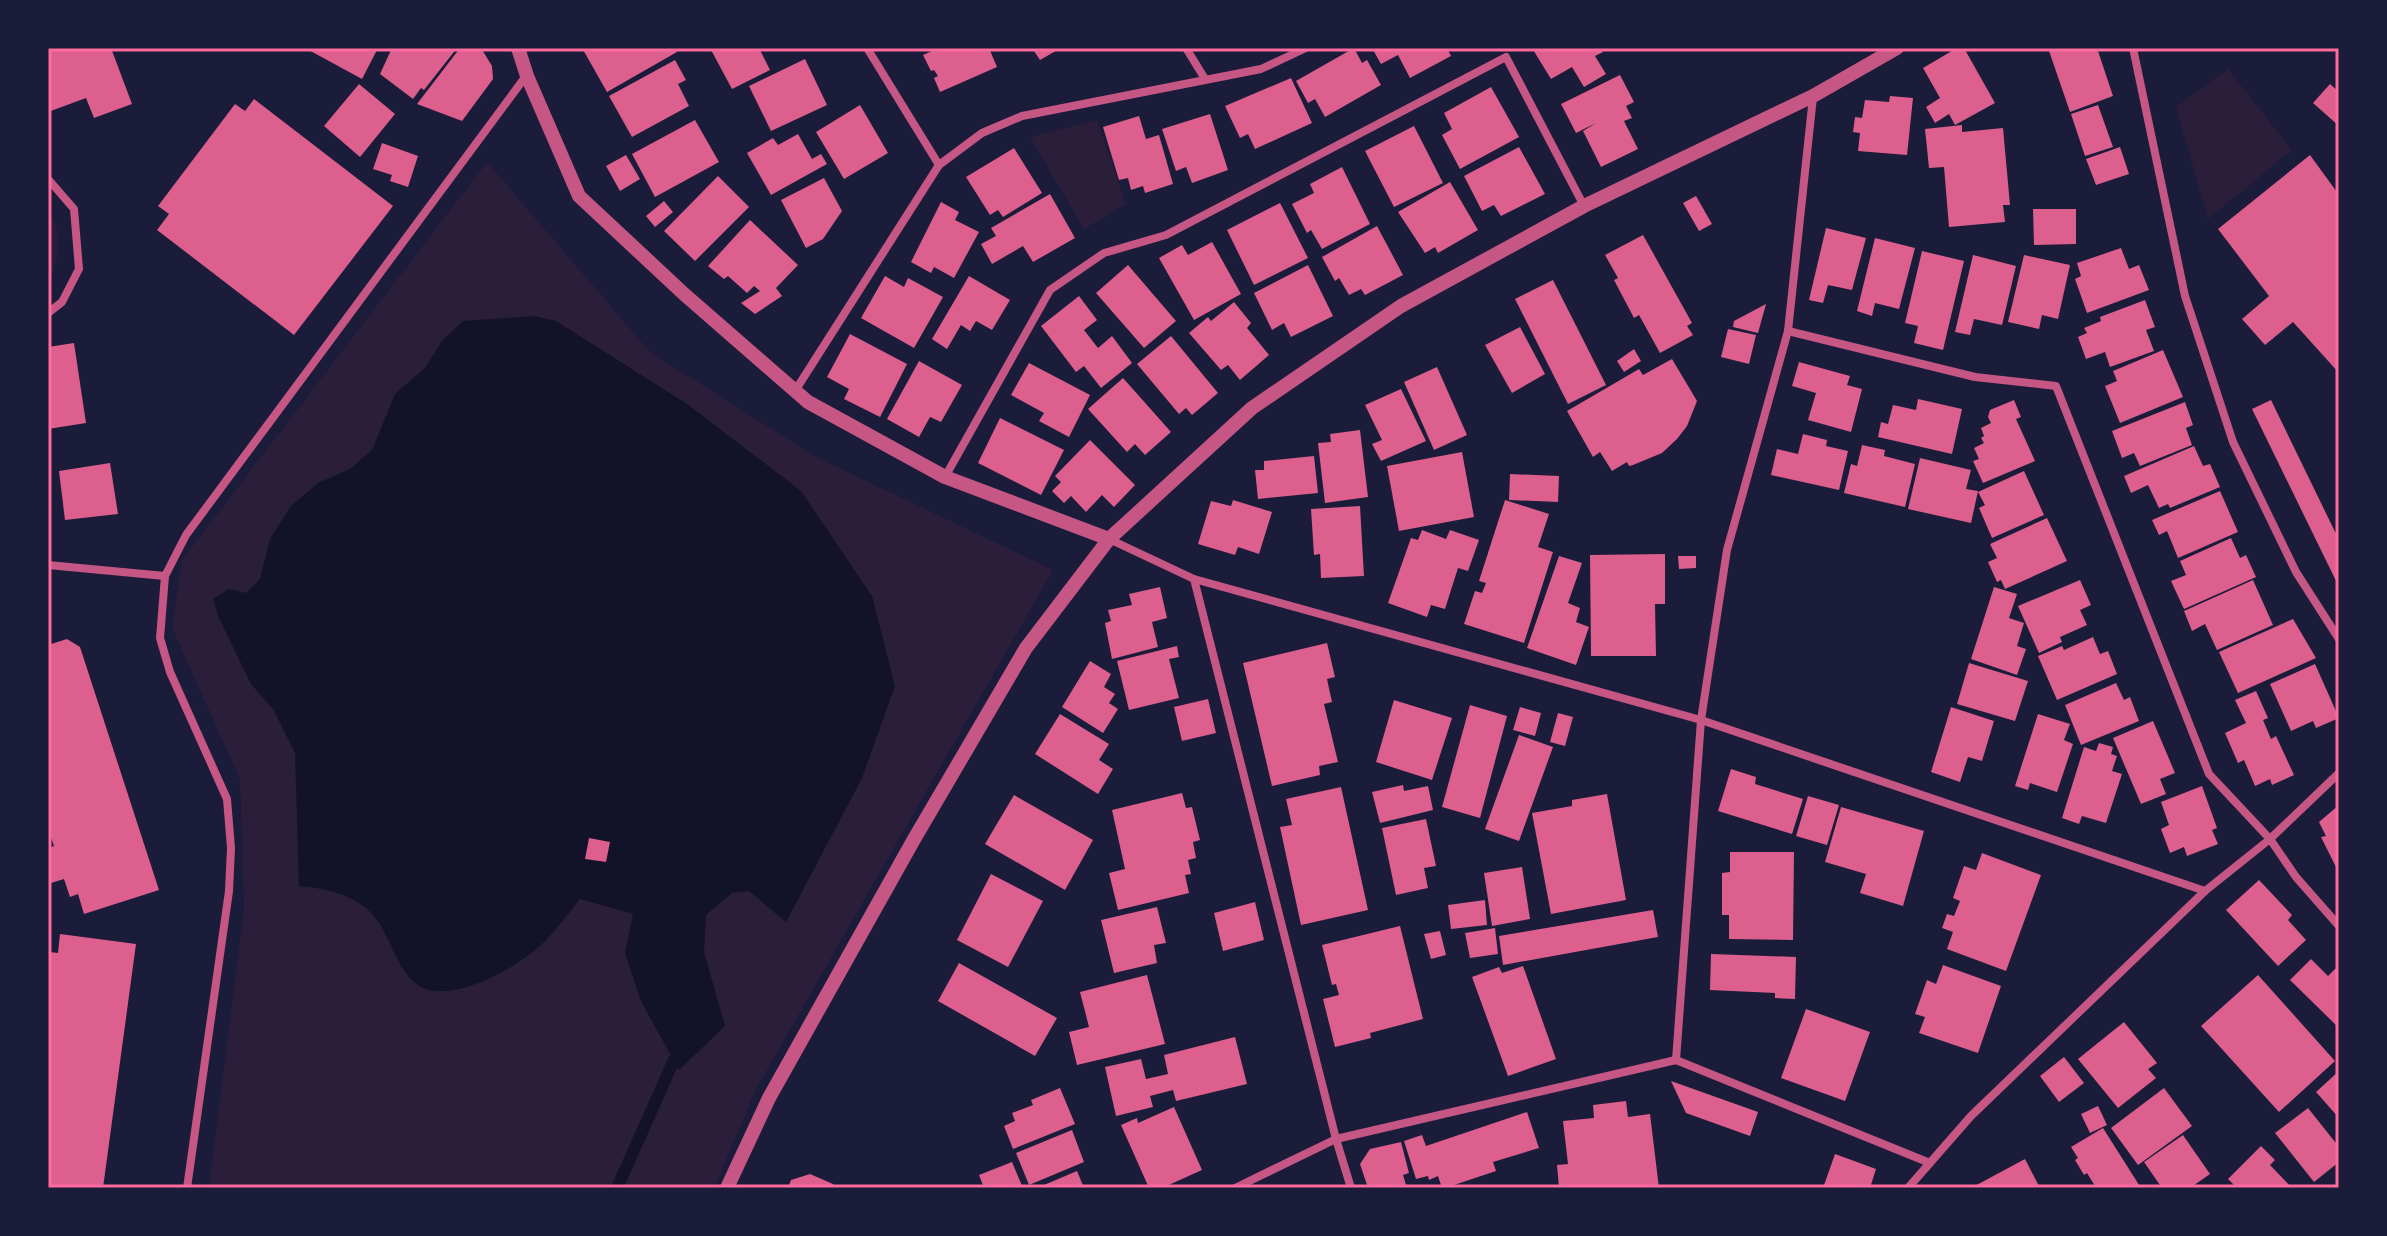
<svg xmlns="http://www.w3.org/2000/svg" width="2387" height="1236" font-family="Lora,serif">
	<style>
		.green { fill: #2a1e3b }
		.water { fill: #12122b }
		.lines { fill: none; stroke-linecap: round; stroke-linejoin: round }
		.stream { stroke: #12122b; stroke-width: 12 }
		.building { fill: #dd5f8e }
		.minor { stroke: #c65784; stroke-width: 8 }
		.tertiary { stroke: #c65784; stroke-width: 14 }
		.neatline { fill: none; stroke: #ff6b9d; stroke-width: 3 }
	</style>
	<rect width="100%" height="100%" fill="#1b1b3a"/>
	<g class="green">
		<path d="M2228,69L2292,150L2208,219L2176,107Z"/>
		<path d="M1097,120L1126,204L1084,229L1030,137Z"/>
		<path d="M487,162L650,352L814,456L1053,570L756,1089L714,1188H209L244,910L240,779L172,628L182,560Z"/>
		<path d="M48,210C62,232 60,260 48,282Z"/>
	</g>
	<path class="water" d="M535,316L556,321L687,404L801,491L872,596L895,686L862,778L786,922L749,891L732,893L706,915L704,952L725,1026L679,1070L641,1001L625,953L633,914L580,899C567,915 555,932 540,946C516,968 443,1011 413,981C396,964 392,943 379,923C363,897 328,888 299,886L295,753L273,709L251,684L219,618L213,599L229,589L246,593L260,579L270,539L291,506L318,483L350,469L372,450L395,394L425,368L442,341L463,321Z"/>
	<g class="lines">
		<path class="stream" d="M617,1188L674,1060"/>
	</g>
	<g class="building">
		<path d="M48,48H111L132,104L94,118L86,98L48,112Z"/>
		<path d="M305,48H378L362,79Z"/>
		<path d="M392,48H457L424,90L421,88L413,99L380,74Z"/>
		<path d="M460,48H481L492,66L493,79L462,121L417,104Z"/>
		<path d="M582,48H675L677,52L607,92Z"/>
		<path d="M710,48H759L770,70L732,89Z"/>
		<path d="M939,48H989L997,67L940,92L934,78L938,76L934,70L931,71L923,55Z"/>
		<path d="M1032,48H1061L1040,60Z"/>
		<path d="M1354,48L1362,63L1367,60L1381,85L1325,117L1315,99L1308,103L1296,81Z"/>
		<path d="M1372,48H1447L1451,56L1410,78L1398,55L1381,64Z"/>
		<path d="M1532,48H1600L1603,52L1595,56L1606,74L1584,87L1572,67L1551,79Z"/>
		<path d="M1957,48H1964L1995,103L1955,125L1949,114L1935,123L1926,107L1940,98L1923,68Z"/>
		<path d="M2048,48H2097L2113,96L2070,112Z"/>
		<path d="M805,59L827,105L771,131L749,86Z"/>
		<path d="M675,60L686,80L678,84L689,106L632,137L609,96Z"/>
		<path d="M1620,75L1634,102L1626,106L1632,118L1624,121L1638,149L1601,167L1583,131L1596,123L1576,133L1561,104Z"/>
		<path d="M1291,78L1312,123L1255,149L1248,134L1240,138L1225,106Z"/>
		<path d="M359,84L395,114L360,157L324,126Z"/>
		<path d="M2330,84L2339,92V126L2313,103Z"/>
		<path d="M1491,87L1519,137L1460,169L1442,135L1452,129L1444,113Z"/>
		<path d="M1890,96L1913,98L1907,155L1858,151L1860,133L1853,132L1855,117L1862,118L1865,100L1889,102Z"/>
		<path d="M254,99L393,206L294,335L157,230L169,214L158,206L235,104L245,111Z"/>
		<path d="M860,105L888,153L844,179L816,132Z"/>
		<path d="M2098,105L2113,147L2085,156L2071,114Z"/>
		<path d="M1210,114L1228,170L1192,183L1186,167L1176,171L1162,129Z"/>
		<path d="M1139,116L1146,139L1159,135L1173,184L1145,193L1143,186L1131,190L1128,178L1119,180L1103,127Z"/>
		<path d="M695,120L719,162L655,197L632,154Z"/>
		<path d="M1962,125V132L2003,128L2010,205H2003L2005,222L1949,227L1944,167L1929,168L1925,129Z"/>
		<path d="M1414,126L1443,183L1394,207L1365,151Z"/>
		<path d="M798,134L812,159L821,154L827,164L771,195L747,153L773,138L778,145Z"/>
		<path d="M382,143L418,156L408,187L390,181L392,175L373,169Z"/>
		<path d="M1519,147L1545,194L1501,216L1494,205L1482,211L1464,176Z"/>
		<path d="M2120,147L2129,174L2096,185L2086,159Z"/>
		<path d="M1014,148L1042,193L1003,217L998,210L990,215L966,177Z"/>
		<path d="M626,155L640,179L620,191L606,166Z"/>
		<path d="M2310,155L2339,195V373L2293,322L2265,345L2242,319L2269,296L2218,229Z"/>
		<path d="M1342,167L1370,224L1322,249L1311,230L1307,233L1292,204L1314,193L1310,184Z"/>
		<path d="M718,176L749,207L695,261L664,231Z"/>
		<path d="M824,178L842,211L823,239L806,248L781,200Z"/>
		<path d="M1450,182L1478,230L1438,253L1435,247L1425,253L1398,212Z"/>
		<path d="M1050,194L1075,238L1033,262L1023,246L992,264L981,244L996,236L991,228Z"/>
		<path d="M1696,196L1712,224L1699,231L1683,203Z"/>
		<path d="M664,201L673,212L655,227L646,216Z"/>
		<path d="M941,202L959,212L955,220L979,232L954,278L934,267L931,273L911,262Z"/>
		<path d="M1280,203L1308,258L1254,285L1227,230Z"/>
		<path d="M2033,209H2076V244L2034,245Z"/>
		<path d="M750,220L798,265L776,288L782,296L755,314L741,303L760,291L754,286L747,293L728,276L724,279L708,266Z"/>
		<path d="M1377,226L1403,275L1365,295L1361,289L1349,295L1339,278L1335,281L1322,257Z"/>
		<path d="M1826,228L1866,238L1852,290L1828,285L1823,303L1809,300Z"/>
		<path d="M1643,235L1692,323L1687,326L1693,335L1660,353L1639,315L1634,318L1614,280L1618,278L1605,255Z"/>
		<path d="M1875,238L1915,248L1899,309L1875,303L1872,316L1857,311Z"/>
		<path d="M1212,242L1241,294L1194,320L1159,258L1182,245L1188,255Z"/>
		<path d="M2121,248L2129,269L2139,265L2149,290L2087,313L2075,279L2081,276L2077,263Z"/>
		<path d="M1922,251L1964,261L1943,350L1914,343L1918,326L1905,323Z"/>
		<path d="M1973,255L2016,266L2002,325L1974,319L1970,335L1955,332Z"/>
		<path d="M2024,255L2070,265L2058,319L2042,315L2039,329L2008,322Z"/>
		<path d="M1128,265L1176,321L1144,348L1096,293Z"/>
		<path d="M1308,265L1333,316L1291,337L1284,323L1272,330L1254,293Z"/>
		<path d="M885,276L904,287L908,278L943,297L914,348L861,318Z"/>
		<path d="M969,276L1010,300L992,330L976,321L970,331L961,325L947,349L932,339Z"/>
		<path d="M1553,280L1606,385L1568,404L1515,299Z"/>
		<path d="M1079,296L1097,320L1084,330L1098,348L1112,336L1132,363L1101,388L1084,366L1076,372L1041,326Z"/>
		<path d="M2145,300L2155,327L2146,330L2154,351L2110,367L2105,352L2086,359L2078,337L2087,333L2084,328L2101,321L2100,317Z"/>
		<path d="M1234,302L1251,323L1247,328L1269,355L1240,380L1228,365L1221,370L1189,333L1208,317L1211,321Z"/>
		<path d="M1766,304L1758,333L1733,327L1734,321Z"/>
		<path d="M1520,327L1545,374L1512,393L1485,345Z"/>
		<path d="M1728,329L1756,335L1749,364L1721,357Z"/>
		<path d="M850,334L907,364L880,417L844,399L849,389L827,377Z"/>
		<path d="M1171,336L1218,393L1192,415L1186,408L1179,414L1137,364Z"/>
		<path d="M74,343L86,423L48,429V347Z"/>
		<path d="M1634,349L1641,361L1624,372L1617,361Z"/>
		<path d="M2163,350L2183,397L2120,423L2105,386L2117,381L2113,371Z"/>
		<path d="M1672,359L1697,401L1687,426L1677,439L1662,453L1633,465L1629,466L1627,462L1612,471L1600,452L1593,457L1567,411L1639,369L1643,375Z"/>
		<path d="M919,361L962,385L941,422L930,417L919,437L887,419Z"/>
		<path d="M1799,362L1850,376L1847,385L1862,389L1851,432L1808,420L1816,393L1792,386Z"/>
		<path d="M1029,363L1090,395L1069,437L1039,421L1044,413L1011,395Z"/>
		<path d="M1437,367L1467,435L1434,450L1404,382Z"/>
		<path d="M1123,378L1171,432L1145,455L1135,444L1127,452L1088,409Z"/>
		<path d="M1401,389L1426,441L1381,461L1372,444L1382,440L1365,405Z"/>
		<path d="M1918,399L1962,409L1952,454L1878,437L1881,422L1888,424L1893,405L1916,410Z"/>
		<path d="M2014,400L2021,417L2016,419L2035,461L1983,483L1973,461L1979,459L1974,448L1984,443L1981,438L1984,436L1981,428L1991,423L1988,417L1990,410Z"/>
		<path d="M2271,400L2339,540V587L2252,409Z"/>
		<path d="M2185,402L2193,425L2186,428L2192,445L2140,466L2134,453L2122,458L2112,431Z"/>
		<path d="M1000,418L1064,450L1041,495L978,463Z"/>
		<path d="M1360,430L1368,497L1325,503L1318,443L1331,442L1330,434Z"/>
		<path d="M1803,434L1827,440L1826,446L1848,451L1839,490L1771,475L1777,449L1798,454Z"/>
		<path d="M1090,440L1135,485L1114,507L1102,495L1086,512L1071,496L1064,503L1052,491L1061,482L1055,476Z"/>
		<path d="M1862,445L1885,450L1884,456L1915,464L1905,507L1844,493L1851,464L1857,466Z"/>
		<path d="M2194,446L2203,466L2210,464L2220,487L2170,508L2168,504L2159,508L2148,485L2131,493L2124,476Z"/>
		<path d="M1462,452L1474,517L1399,531L1387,466Z"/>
		<path d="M1314,456L1318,493L1258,499L1255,470H1264V461Z"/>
		<path d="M1920,458L1971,470L1966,489L1978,491L1971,523L1908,509Z"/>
		<path d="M110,463L118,514L65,520L59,471Z"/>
		<path d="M2024,471L2044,515L1992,538L1979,508L1985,505L1978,492Z"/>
		<path d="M1510,474L1559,476L1558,502L1509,500Z"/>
		<path d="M2220,491L2238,532L2178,558L2167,531L2159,535L2152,520Z"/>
		<path d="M1233,500L1272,512L1259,554L1238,547L1235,555L1198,544L1211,501L1231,506Z"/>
		<path d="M1505,500L1549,514L1538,547L1553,552L1524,643L1464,624L1475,591L1482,593L1486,583L1479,581Z"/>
		<path d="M1360,506L1364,576L1321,578L1320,554L1314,555L1311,509Z"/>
		<path d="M2047,518L2067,561L2005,589L2001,580L1997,582L1988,562L1997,558L1990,544Z"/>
		<path d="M1422,530L1446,539L1450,530L1479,540L1468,571L1458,568L1445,609L1431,605L1427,617L1388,603L1411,538L1418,540Z"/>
		<path d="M2231,538L2240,558L2246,555L2256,577L2184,609L2171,581L2186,575L2180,561Z"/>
		<path d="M1665,554V604H1655L1656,656H1591L1590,555Z"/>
		<path d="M1559,556L1582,563L1568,603L1580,608L1576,622L1589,627L1576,665L1527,648Z"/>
		<path d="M1678,556H1696V568L1679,569Z"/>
		<path d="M2080,580L2091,605L2080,610L2087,625L2060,637L2062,642L2039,653L2018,606Z"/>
		<path d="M2253,580L2273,625L2217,650L2205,624L2192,631L2184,611Z"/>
		<path d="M1160,587L1167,618L1152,622L1158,647L1112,659L1105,623L1111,621L1108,610L1132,605L1129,594Z"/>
		<path d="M1994,587L2017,594L2009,618L2024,623L2017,646L2026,649L2017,675L1971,659Z"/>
		<path d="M2293,619L2316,658L2238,693L2219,652Z"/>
		<path d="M2093,637L2100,654L2108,651L2117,674L2057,700L2038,656L2062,646L2064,650Z"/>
		<path d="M67,639L80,647L159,890L84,914L78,894L70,897L64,879L48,884V848L54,846L48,829V645Z"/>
		<path d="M1327,643L1335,677L1327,679L1332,702L1324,704L1338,762L1319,766L1320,775L1272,786L1243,663Z"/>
		<path d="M1177,646L1179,657L1169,659L1179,698L1129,710L1117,661Z"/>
		<path d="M1090,661L1111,674L1104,687L1115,694L1109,703L1118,709L1103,733L1062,707Z"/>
		<path d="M1969,663L2028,681L2015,721L1957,704Z"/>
		<path d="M2315,664L2339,718L2316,728L2313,721L2291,731L2270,684Z"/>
		<path d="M2116,683L2124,700L2130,697L2139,721L2081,745L2065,705Z"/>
		<path d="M2256,691L2268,718L2263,720L2271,739L2276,736L2294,775L2272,785L2270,779L2255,786L2244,760L2238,763L2225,733L2246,723L2235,700Z"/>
		<path d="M1208,699L1216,733L1182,741L1174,707Z"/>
		<path d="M1394,700L1452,718L1432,780L1376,762Z"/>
		<path d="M1470,705L1507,716L1480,818L1442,807Z"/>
		<path d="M1520,707L1541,713L1535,736L1513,730Z"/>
		<path d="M1951,707L1994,721L1982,761L1968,757L1960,782L1931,772Z"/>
		<path d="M1558,713L1573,717L1565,746L1550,742Z"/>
		<path d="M1060,714L1109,744L1099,760L1113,769L1098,794L1035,754Z"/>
		<path d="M2038,714L2070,724L2064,740L2073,744L2057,792L2030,783L2028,790L2015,786Z"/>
		<path d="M2153,721L2175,773L2160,779L2166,794L2141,804L2113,738Z"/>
		<path d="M1519,735L1553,747L1519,841L1485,829Z"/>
		<path d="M2099,743L2113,747L2111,754L2117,756L2112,771L2122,774L2106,823L2082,816L2079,824L2062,818L2084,747L2096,751Z"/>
		<path d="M1731,769L1756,777L1755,784L1803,799L1792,834L1718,811Z"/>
		<path d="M1403,785L1404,791L1428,786L1433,810L1380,823L1372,792Z"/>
		<path d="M2202,786L2217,828L2212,830L2218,844L2187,856L2184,847L2170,853L2161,829L2169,825L2161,802Z"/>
		<path d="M1341,787L1368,910L1301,925L1280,827L1292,825L1286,799Z"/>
		<path d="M1182,793L1186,808L1192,807L1200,840L1193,842L1196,858L1188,860L1191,874L1185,875L1189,893L1118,910L1109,873L1125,869L1112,810Z"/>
		<path d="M1607,794L1626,900L1551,914L1532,813L1572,806V800Z"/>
		<path d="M1014,795L1093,840L1065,890L985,844Z"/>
		<path d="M1808,796L1839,805L1827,845L1796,836Z"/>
		<path d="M2339,805V873L2321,837L2326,836L2319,822Z"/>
		<path d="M1841,807L1924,831L1903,906L1860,893L1866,874L1825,862Z"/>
		<path d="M1426,819L1436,866L1424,868L1428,888L1396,895L1382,828Z"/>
		<path d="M589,838L610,842L606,862L585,859Z"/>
		<path d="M1730,852H1794L1793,940L1729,939V915H1722V873L1730,872Z"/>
		<path d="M1982,853L2041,875L2006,971L1947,949L1953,932L1942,928L1947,914L1954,916L1960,901L1953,898L1964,866L1976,870Z"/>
		<path d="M1522,867L1530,919L1492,926L1484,873Z"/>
		<path d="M991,874L1043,901L1008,967L957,940Z"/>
		<path d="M2259,880L2292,915L2288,920L2306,940L2278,966L2226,910Z"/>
		<path d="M1485,900L1487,925L1451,929L1448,905Z"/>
		<path d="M1255,902L1264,940L1223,951L1214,913Z"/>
		<path d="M1157,907L1166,943L1154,945L1157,963L1114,973L1101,920Z"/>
		<path d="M1653,910L1658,937L1503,965L1499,936Z"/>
		<path d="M1400,926L1423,1019L1370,1033L1371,1038L1335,1047L1323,999L1339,995L1336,984L1332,985L1322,945Z"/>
		<path d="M1495,928L1498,954L1470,958L1465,933Z"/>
		<path d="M1440,931L1446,955L1431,959L1424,934Z"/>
		<path d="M60,934L136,944L103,1188H48V958L49,952L58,953Z"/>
		<path d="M1711,954L1796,957L1795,999L1775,998V993L1710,990Z"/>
		<path d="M2311,959L2328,976L2337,967L2339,969V1028L2290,980Z"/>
		<path d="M959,963L1057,1018L1035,1056L938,1001Z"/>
		<path d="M1943,965L2001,986L1978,1053L1919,1033L1925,1017L1915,1014L1927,980L1936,984Z"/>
		<path d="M1523,966L1556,1059L1508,1076L1472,977L1499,967L1502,973Z"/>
		<path d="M1147,975L1165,1044L1077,1065L1069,1032L1089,1027L1080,992Z"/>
		<path d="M2258,975L2335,1061L2279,1112L2201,1026Z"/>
		<path d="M1806,1009L1870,1032L1845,1101L1781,1078Z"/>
		<path d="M2124,1022L2157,1063L2148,1069L2156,1078L2118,1108L2078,1059Z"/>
		<path d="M1235,1037L1247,1084L1176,1101L1173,1090L1150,1096L1153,1107L1116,1116L1105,1067L1141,1059L1146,1079L1168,1074L1164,1055Z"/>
		<path d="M2064,1057L2084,1083L2059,1102L2040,1076Z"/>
		<path d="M2339,1071V1118L2316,1092Z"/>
		<path d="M1671,1081L1758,1112L1750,1136L1686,1113Z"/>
		<path d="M1060,1088L1075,1124L1013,1149L1004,1126L1015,1121L1012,1113L1033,1105L1031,1100Z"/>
		<path d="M2164,1088L2192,1126L2138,1165L2111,1128Z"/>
		<path d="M1626,1101L1628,1117L1650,1114L1659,1188H1559L1557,1165L1568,1164L1563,1121L1594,1118L1593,1105Z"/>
		<path d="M2098,1106L2107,1125L2090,1133L2081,1114Z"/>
		<path d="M1174,1107L1202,1170L1162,1188H1149L1121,1125L1137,1118L1138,1123Z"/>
		<path d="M2308,1108L2339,1147V1162L2314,1182L2275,1133Z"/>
		<path d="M1527,1112L1539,1148L1493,1162L1496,1171L1445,1188H1442L1438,1176L1429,1180L1428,1176L1416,1179L1404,1141L1422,1135L1426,1146Z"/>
		<path d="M2103,1128L2141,1188H2091L2095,1186L2087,1173L2084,1175L2075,1160L2078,1158L2071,1147Z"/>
		<path d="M1072,1130L1084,1162L1029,1185L1016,1153Z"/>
		<path d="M2183,1135L2210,1174L2190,1188H2162L2144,1162Z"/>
		<path d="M1401,1142L1409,1173L1403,1175L1407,1188H1368L1360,1164L1370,1149Z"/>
		<path d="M2261,1146L2275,1160L2270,1165L2292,1188H2237L2228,1179Z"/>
		<path d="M1835,1154L1876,1169L1870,1188H1823Z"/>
		<path d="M2025,1159L2040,1188H1971Z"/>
		<path d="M1012,1162L1023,1188H984L979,1175Z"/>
		<path d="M1077,1171L1084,1188H1037Z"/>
		<path d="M810,1174L833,1184L835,1188H788L791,1180Z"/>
	</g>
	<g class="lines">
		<g class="minor">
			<path d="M867,48L939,165"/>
			<path d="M1186,48L1205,79"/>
			<path d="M2133,48L2185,296L2233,442L2296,572L2339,639"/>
			<path d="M48,179L74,209L79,269L62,302L48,313"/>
			<path d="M1788,331L1975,377L2056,386L2209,774L2270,839L2296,877L2339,926"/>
			<path d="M795,391L939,165L982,133L1022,116L1261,69L1306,48"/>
			<path d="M945,477L1050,290L1104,253L1166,235L1506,57L1584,206"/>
			<path d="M1109,539L1194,579L1336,1139L1351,1188"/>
			<path d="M48,565L165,576"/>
			<path d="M1194,579L1701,720L2205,891"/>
			<path d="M1676,1060L1701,720L1727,550L1788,331L1813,97"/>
			<path d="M187,1188L229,891L231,848L227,799L170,672L160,638L165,576L186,535L526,76"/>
			<path d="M1235,1188L1336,1139L1676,1060L1930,1163"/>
			<path d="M1908,1188L1971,1116L2205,891L2270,839L2339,773"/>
		</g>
		<g class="tertiary">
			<path d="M518,48L527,76L579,196L684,294L808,402L945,477L1109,539"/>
			<path d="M727,1188L769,1098L913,841L1026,648L1109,539L1252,408L1401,306L1584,206L1813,96L1897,48"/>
		</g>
	</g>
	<rect width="2387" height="1236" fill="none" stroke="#1b1b3a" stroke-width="100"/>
	<rect x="50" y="50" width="2287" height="1136" class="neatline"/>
</svg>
